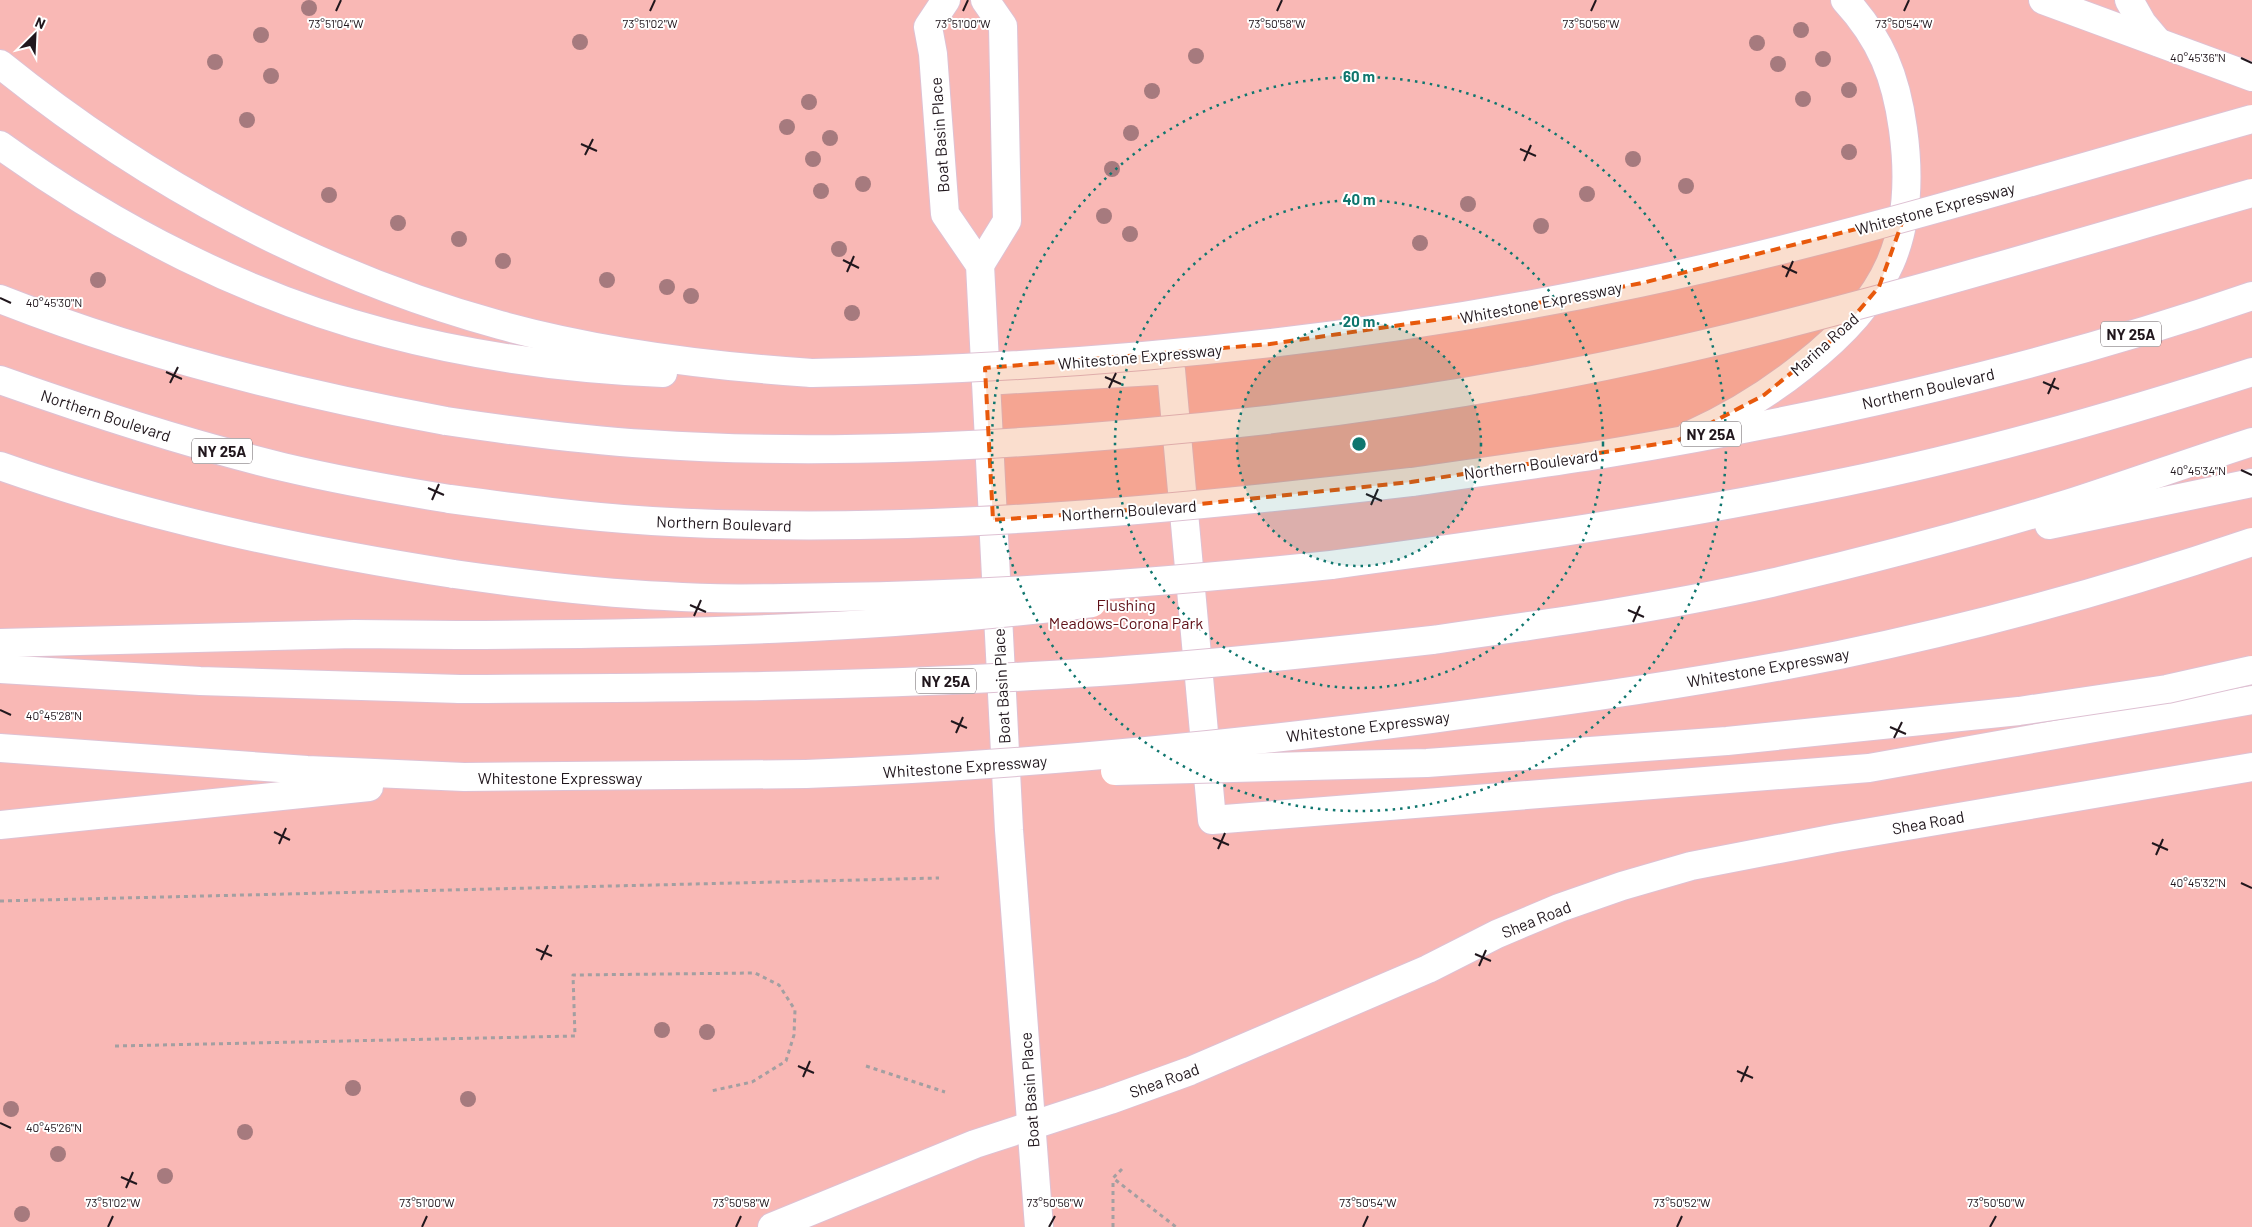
<svg xmlns="http://www.w3.org/2000/svg" width="2252" height="1227" font-family="Barlow,sans-serif">
	<style>
		.green { fill: #f9b8b5 }
		.lines { fill: none; stroke-linecap: round; stroke-linejoin: round }
		.minor-casing { stroke: #dec1d3; stroke-width: 30 }
		.major-casing { stroke: #dec1d3; stroke-width: 30 }
		.highway-casing { stroke: #dec1d3; stroke-width: 30 }
		.path { stroke: #a39fa1; stroke-width: 3; stroke-dasharray: 4 4; stroke-linecap: butt }
		.minor { stroke: #fff; stroke-width: 28 }
		.major { stroke: #fff; stroke-width: 28 }
		.highway { stroke: #fff; stroke-width: 28 }
		.major-bridge-casing { stroke: #dec1d3; stroke-width: 30; stroke-linecap: butt }
		.highway-bridge-casing { stroke: #dec1d3; stroke-width: 30; stroke-linecap: butt }
		.major-bridge { stroke: #fff; stroke-width: 28 }
		.highway-bridge { stroke: #fff; stroke-width: 28 }
		.tree { fill: #a67a7e }
		.marked { fill: #e8590c; fill-opacity: 0.2; stroke: #e8590c; stroke-width: 4; stroke-dasharray: 10 6; stroke-linejoin: round }
		.ticks { fill: none; stroke: #21171d; stroke-width: 2 }
		.ring { fill: none; stroke: #0f766e; stroke-width: 2.5; stroke-dasharray: 2.5 5 }
		.labels { text-anchor: middle; dominant-baseline: central; stroke-width: 4; stroke-linejoin: round; paint-order: stroke }
		.shield { fill: #fff; stroke: #645d61; stroke-width: 1 }
		.shield-label { font-size: 15px; font-weight: bold; fill: #21171d }
		.street-label { font-size: 16px; fill: #21171d; stroke: #fff }
		.park-label { font-size: 16px; fill: #5f1017; stroke: #fff }
		.ticks-label { font-size: 12px; text-anchor: middle; fill: #21171d; stroke: #fff; stroke-width: 4; stroke-linejoin: round; paint-order: stroke }
		.centre { fill: #0f766e; stroke: #fff; stroke-width: 2.5 }
		.ring-label { font-size: 15px; text-anchor: middle; font-weight: bold; fill: #0f766e; stroke: #fff; stroke-width: 4; stroke-linejoin: round; paint-order: stroke }
	</style>
	<rect width="100%" height="100%" fill="#fcfcfc"/>
	<rect class="green" x="0" y="0" width="2252" height="1227"/>
	<g class="lines">
		<defs>
			<g id="minor">
				<path d="M946,0L928,27L933,54L945,214L980,265L1009,830L1039,1227"/>
				<path d="M2043,0L2252,77"/>
				<path d="M2129,0L2142,23L2158,42"/>
				<path d="M980,265L1007,221L1003,26L985,0"/>
				<path d="M986,381L1171,370L1212,820L1869,768L2252,700"/>
				<path d="M1690,435C1730,417 1768,394 1803,366C1887,300 1918,237 1903,129C1896,77 1881,39 1845,0"/>
				<path d="M772,1227L975,1144L1110,1100L1190,1071L1428,969L1497,934L1559,908L1622,886L1691,866L1836,838L2252,767"/>
			</g>
			<g id="major">
				<path d="M0,380C93,413 187,444 283,467C338,480 394,490 450,499"/>
				<path d="M1411,482C1475,473 1540,464 1604,454C1821,418 2044,368 2252,296"/>
				<path d="M2049,525L2252,483"/>
				<path d="M1432,640C1545,624 1659,608 1771,583C1870,560 1969,534 2067,504C2129,484 2190,462 2252,442"/>
				<path d="M0,669L200,681L460,689"/>
			</g>
			<g id="highway">
				<path d="M0,64C147,183 318,275 500,325C601,353 708,366 812,373"/>
				<path d="M0,145C115,228 248,297 386,333C476,357 570,369 663,373"/>
				<path d="M0,299C144,356 294,393 446,421"/>
				<path d="M0,466C147,518 300,550 454,574"/>
				<path d="M1331,565C1504,542 1675,517 1845,482C1983,454 2118,415 2252,372"/>
				<path d="M0,643L354,634L457,635"/>
				<path d="M0,748L307,770L464,777L806,774"/>
				<path d="M0,825L369,787"/>
			</g>
		</defs>
		<use href="#minor" class="minor-casing"/>
		<use href="#major" class="major-casing"/>
		<use href="#highway" class="highway-casing"/>
		<g class="path">
			<path d="M0,901L939,878"/>
			<path d="M115,1046L575,1036L573,975L755,973L779,985L795,1010L794,1035L786,1061L752,1082L711,1091"/>
			<path d="M866,1066L945,1092"/>
			<path d="M1122,1169L1113,1178L1176,1227"/>
			<path d="M1113,1227V1179"/>
		</g>
		<use href="#minor" class="minor"/>
		<use href="#major" class="major"/>
		<use href="#highway" class="highway"/>
		<defs>
			<g id="major-bridge">
				<path d="M450,499C517,508 585,517 652,521C906,536 1160,511 1411,482"/>
				<path d="M460,689C650,688 841,687 1032,676C1166,669 1299,655 1432,640"/>
			</g>
			<g id="highway-bridge">
				<path d="M812,373C1090,368 1367,341 1639,283C1846,239 2049,176 2252,119"/>
				<path d="M446,421C513,431 580,440 648,444C807,455 968,448 1127,434C1314,418 1500,391 1683,349C1874,305 2063,247 2252,193"/>
				<path d="M454,574C524,584 595,593 665,596C722,600 780,598 837,597C1002,595 1167,582 1331,565"/>
				<path d="M457,635C669,634 881,630 1092,603"/>
				<path d="M1115,771L1427,763L1727,741L2019,711L2167,689L2252,670"/>
				<path d="M806,774C1015,766 1223,746 1431,719C1567,701 1704,682 1839,655C1979,626 2117,588 2252,542"/>
			</g>
		</defs>
		<use href="#major-bridge" class="major-bridge-casing"/>
		<use href="#highway-bridge" class="highway-bridge-casing"/>
		<use href="#major-bridge" class="major-bridge"/>
		<use href="#highway-bridge" class="highway-bridge"/>
	</g>
	<g class="tree">
		<circle cx="309" cy="8" r="8"/>
		<circle cx="1801" cy="30" r="8"/>
		<circle cx="261" cy="35" r="8"/>
		<circle cx="580" cy="42" r="8"/>
		<circle cx="1757" cy="43" r="8"/>
		<circle cx="1196" cy="56" r="8"/>
		<circle cx="1823" cy="59" r="8"/>
		<circle cx="215" cy="62" r="8"/>
		<circle cx="1778" cy="64" r="8"/>
		<circle cx="271" cy="76" r="8"/>
		<circle cx="1849" cy="90" r="8"/>
		<circle cx="1152" cy="91" r="8"/>
		<circle cx="1803" cy="99" r="8"/>
		<circle cx="809" cy="102" r="8"/>
		<circle cx="247" cy="120" r="8"/>
		<circle cx="787" cy="127" r="8"/>
		<circle cx="1131" cy="133" r="8"/>
		<circle cx="830" cy="138" r="8"/>
		<circle cx="1849" cy="152" r="8"/>
		<circle cx="813" cy="159" r="8"/>
		<circle cx="1633" cy="159" r="8"/>
		<circle cx="1112" cy="169" r="8"/>
		<circle cx="863" cy="184" r="8"/>
		<circle cx="1686" cy="186" r="8"/>
		<circle cx="821" cy="191" r="8"/>
		<circle cx="1587" cy="194" r="8"/>
		<circle cx="329" cy="195" r="8"/>
		<circle cx="1468" cy="204" r="8"/>
		<circle cx="1104" cy="216" r="8"/>
		<circle cx="398" cy="223" r="8"/>
		<circle cx="1541" cy="226" r="8"/>
		<circle cx="1130" cy="234" r="8"/>
		<circle cx="459" cy="239" r="8"/>
		<circle cx="1420" cy="243" r="8"/>
		<circle cx="839" cy="249" r="8"/>
		<circle cx="503" cy="261" r="8"/>
		<circle cx="98" cy="280" r="8"/>
		<circle cx="607" cy="280" r="8"/>
		<circle cx="667" cy="287" r="8"/>
		<circle cx="691" cy="296" r="8"/>
		<circle cx="852" cy="313" r="8"/>
		<circle cx="662" cy="1030" r="8"/>
		<circle cx="707" cy="1032" r="8"/>
		<circle cx="353" cy="1088" r="8"/>
		<circle cx="468" cy="1099" r="8"/>
		<circle cx="11" cy="1109" r="8"/>
		<circle cx="245" cy="1132" r="8"/>
		<circle cx="58" cy="1154" r="8"/>
		<circle cx="165" cy="1176" r="8"/>
		<circle cx="22" cy="1214" r="8"/>
	</g>
	<path class="marked" d="M1904,217L1879,287L1838,335L1764,395L1677,441L1411,482L1171,507L993,520L985,368L1270,344L1490,312L1642,283Z"/>
	<path class="ticks" d="M336,11L341,0M650,11L655,0M963,11L968,0M1277,11L1282,0M1591,11L1596,0M1904,11L1909,0M2241,58L2252,63M581,144L597,151M1520,149L1536,156M585,155L593,139M1524,161L1531,145M843,260L859,268M1782,266L1797,273M847,272L854,256M1786,277L1793,261M0,298L11,303M166,372L182,379M1105,377L1121,384M2043,382L2059,389M170,383L178,367M1109,388L1116,373M2048,394L2055,378M2241,470L2252,475M428,488L444,495M1366,494L1382,501M432,500L439,484M1371,505L1378,489M690,605L706,612M1628,610L1644,617M694,616L701,600M1633,622L1640,606M0,710L11,715M951,721L967,728M1890,727L1906,734M956,733L963,717M1894,738L1902,722M274,832L290,840M1213,838L1229,845M2152,843L2168,850M279,844L286,828M1218,849L1225,833M2156,855L2163,839M2241,883L2252,888M536,949L552,956M1475,954L1491,961M541,960L548,945M1479,966L1486,950M798,1066L814,1073M1737,1071L1753,1078M803,1077L810,1061M1741,1082L1748,1066M0,1123L11,1128M121,1177L137,1184M126,1188L133,1172M108,1227L113,1216M422,1227L427,1216M736,1227L741,1216M1049,1227L1055,1216M1363,1227L1368,1216M1677,1227L1682,1216M1990,1227L1996,1216"/>
	<circle cx="1359" cy="444" r="122" fill="#0f766e" fill-opacity=".12"/>
	<g class="ring">
		<circle cx="1359" cy="444" r="122"/>
		<circle cx="1359" cy="444" r="244"/>
		<circle cx="1359" cy="444" r="367"/>
	</g>
	<g class="labels">
		<g class="shield">
			<rect x="2101" y="321.5" width="60" height="25" rx="4"/>
			<rect x="1681" y="421.5" width="60" height="25" rx="4"/>
			<rect x="192" y="438.5" width="60" height="25" rx="4"/>
			<rect x="916" y="668.5" width="60" height="25" rx="4"/>
		</g>
		<g class="shield-label">
			<text x="2131" y="334">NY 25A</text>
			<text x="1711" y="434">NY 25A</text>
			<text x="222" y="451">NY 25A</text>
			<text x="946" y="681">NY 25A</text>
		</g>
		<g class="street-label">
			<text transform="translate(939 135) rotate(-94)">Boat Basin Place</text>
			<text transform="translate(1935 208) rotate(-15)">Whitestone Expressway</text>
			<text transform="translate(1541 302) rotate(-11)">Whitestone Expressway</text>
			<text transform="translate(1824 344) rotate(-42)">Marina Road</text>
			<text transform="translate(1140 356) rotate(-5)">Whitestone Expressway</text>
			<text transform="translate(1928 388) rotate(-13)">Northern Boulevard</text>
			<text transform="translate(106 415) rotate(18)">Northern Boulevard</text>
			<text transform="translate(1531 464) rotate(-8)">Northern Boulevard</text>
			<text transform="translate(1129 510) rotate(-4)">Northern Boulevard</text>
			<text transform="translate(724 523) rotate(2)">Northern Boulevard</text>
			<text transform="translate(1768 667) rotate(-10)">Whitestone Expressway</text>
			<text transform="translate(1001 686) rotate(-93)">Boat Basin Place</text>
			<text transform="translate(1368 726) rotate(-7)">Whitestone Expressway</text>
			<text transform="translate(965 766) rotate(-4)">Whitestone Expressway</text>
			<text x="560" y="777">Whitestone Expressway</text>
			<text transform="translate(1928 822) rotate(-10)">Shea Road</text>
			<text transform="translate(1536 919) rotate(-22)">Shea Road</text>
			<text transform="translate(1164 1080) rotate(-20)">Shea Road</text>
			<text transform="translate(1029 1090) rotate(-94)">Boat Basin Place</text>
		</g>
		<g class="park-label">
			<text x="1126" y="604">Flushing<tspan x="1126" dy="18">Meadows-Corona Park</tspan></text>
		</g>
	</g>
	<g class="ticks-label">
		<text x="336" y="28">73°51'04"W</text>
		<text x="650" y="28">73°51'02"W</text>
		<text x="963" y="28">73°51'00"W</text>
		<text x="1277" y="28">73°50'58"W</text>
		<text x="1591" y="28">73°50'56"W</text>
		<text x="1904" y="28">73°50'54"W</text>
		<text x="2198" y="62">40°45'36"N</text>
		<text x="54" y="307">40°45'30"N</text>
		<text x="2198" y="475">40°45'34"N</text>
		<text x="54" y="720">40°45'28"N</text>
		<text x="2198" y="887">40°45'32"N</text>
		<text x="54" y="1132">40°45'26"N</text>
		<text x="113" y="1207">73°51'02"W</text>
		<text x="427" y="1207">73°51'00"W</text>
		<text x="741" y="1207">73°50'58"W</text>
		<text x="1055" y="1207">73°50'56"W</text>
		<text x="1368" y="1207">73°50'54"W</text>
		<text x="1682" y="1207">73°50'52"W</text>
		<text x="1996" y="1207">73°50'50"W</text>
	</g>
	<circle cx="1359" cy="444" r="8" class="centre"/>
	<g class="ring-label">
		<text x="1359" y="82">60 m</text>
		<text x="1359" y="205">40 m</text>
		<text x="1359" y="327">20 m</text>
	</g>
	<g transform="translate(35 35) rotate(24)" stroke="#ffffff" stroke-width="4" paint-order="stroke">
	<path d="M0-4L9 19L0 12L-9 19Z" fill="#21171d"/>
	<text y="-8" font-size="14" font-weight="bold" text-anchor="middle" fill="#21171d">N</text>
	</g>
</svg>
